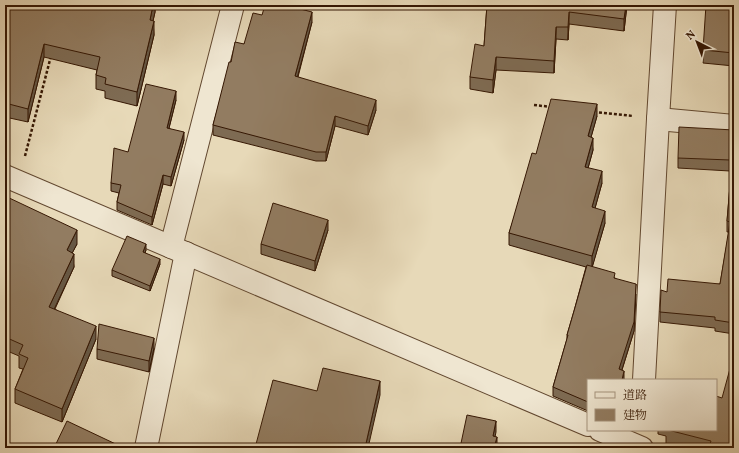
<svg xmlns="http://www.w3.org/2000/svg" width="739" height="453" font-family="Vollkorn,'Noto Serif JP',serif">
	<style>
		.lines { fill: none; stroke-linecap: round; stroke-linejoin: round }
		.minor-casing { stroke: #624830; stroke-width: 24 }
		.path { stroke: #351703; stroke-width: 2.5; stroke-dasharray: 3 2; stroke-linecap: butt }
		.minor { stroke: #efe6d1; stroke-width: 22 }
		.wall { fill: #7e6b53; stroke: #351703 }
		.shaded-wall { fill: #665744; stroke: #351703 }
		.building { fill: #927c61; stroke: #351703 }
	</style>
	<rect width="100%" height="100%" fill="#e7d9b8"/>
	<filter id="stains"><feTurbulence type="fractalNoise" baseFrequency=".005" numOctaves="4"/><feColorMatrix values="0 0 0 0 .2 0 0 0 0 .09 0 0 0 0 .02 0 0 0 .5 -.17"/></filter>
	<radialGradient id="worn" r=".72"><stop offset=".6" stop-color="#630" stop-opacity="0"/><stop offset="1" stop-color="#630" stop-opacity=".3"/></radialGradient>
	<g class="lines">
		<defs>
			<g id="minor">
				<path d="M658,119L734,126"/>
				<path d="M5,176L588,425"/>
				<path d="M171,247L233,5"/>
				<path d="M644,380L658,119L665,5"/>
				<path d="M600,430L642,448"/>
				<path d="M146,448L186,253"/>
			</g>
		</defs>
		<use href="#minor" class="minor-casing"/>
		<g class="path">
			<path d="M534,105L552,107"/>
			<path d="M594,112L633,116"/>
			<path d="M25,156L51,56"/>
		</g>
		<use href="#minor" class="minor"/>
	</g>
	<g class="wall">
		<path d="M5,5H155V12L153,21L154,35L137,106L105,98V91L96,89V75L97,70L44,57L28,122L5,117Z"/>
		<path d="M487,5H627L624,31L569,24L568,40L556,39L554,73L496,70L493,93L470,89V77L484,46Z"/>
		<path d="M734,5V66L703,63V50Z"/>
		<path d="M262,15L312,22L298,77L376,110L368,135L335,126L326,161H316L213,135V125L231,62L244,44Z"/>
		<path d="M176,100L169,128L184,140L171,186L163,184L152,225L117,210V202L119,193L111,191V183L128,152Z"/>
		<path d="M597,116L591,137L593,150L588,168L602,183L595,208L605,223L592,267L615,278L636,294L634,331L622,370L624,380H588V411L553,396V387L567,339V335L574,311L586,267L509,245V233L536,154Z"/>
		<path d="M734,130V334L715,331V328L660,322V312L667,292L720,284L729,232H727V221L731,173H730V171L678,168V158Z"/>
		<path d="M5,196L77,244L72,253L74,267L55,309L96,339L62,422L15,403V389L23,369L19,368V356L5,350Z"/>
		<path d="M328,230L315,271L261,254V244Z"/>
		<path d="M146,250L145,253L160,264L150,291L112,276V270Z"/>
		<path d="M154,348L149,372L97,359V349Z"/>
		<path d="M658,430H716L734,448H678L666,445V436L658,434Z"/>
	</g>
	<g class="shaded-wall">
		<path d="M153,5H155V12L150,34V20Z"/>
		<path d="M626,5H627L624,31V19Z"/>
		<path d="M312,12V22L295,86V76Z"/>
		<path d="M569,12V24L568,40V27Z"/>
		<path d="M154,21V35L137,106V92Z"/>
		<path d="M556,27V39L554,73V61Z"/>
		<path d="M44,44V57L28,122V109Z"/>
		<path d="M496,57V70L493,93V80Z"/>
		<path d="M176,91V100L167,136V128Z"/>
		<path d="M376,100V110L368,135V126Z"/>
		<path d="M597,104V116L588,148V136Z"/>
		<path d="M335,116V126L326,161V152Z"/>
		<path d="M184,132V140L171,186V177Z"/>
		<path d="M593,138V150L585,179V167Z"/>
		<path d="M602,171V183L592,219V207Z"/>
		<path d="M163,175V184L152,225V217Z"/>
		<path d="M605,211V223L592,268V256Z"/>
		<path d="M328,220V230L315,271V261Z"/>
		<path d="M77,230V244L67,263V250Z"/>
		<path d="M146,244V250L143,258V252Z"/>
		<path d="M74,254V267L49,320V307Z"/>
		<path d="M160,259V264L150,291V286Z"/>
		<path d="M636,284L634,331L619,379V369Z"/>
		<path d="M96,326V339L62,422V409Z"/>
		<path d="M154,338V348L149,372V361Z"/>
		<path d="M624,371V380H622Z"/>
		<path d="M380,381V395L368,448H365Z"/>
		<path d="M496,421V432L493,447V436Z"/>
		<path d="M497,437V448H494Z"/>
	</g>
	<g class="building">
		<path d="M5,5H153L150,20L154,21L137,92L105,84L106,78L96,75L100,57L44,44L28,109L5,103Z"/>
		<path d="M265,5H285L312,12L295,76L376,100L368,126L335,116L326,152H316L213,125L229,62H231L235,42L244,44L253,13L262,15Z"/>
		<path d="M487,5H626L624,19L569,12L568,27H556L554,61L496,57L493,80L470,77L475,44L484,46Z"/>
		<path d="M706,5H734V53L703,50Z"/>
		<path d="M146,84L176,91L167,128L184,132L171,177L163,175L152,217L117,202L121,185L111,183L114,148L128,152Z"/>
		<path d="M551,99L597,104L588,136L593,138L585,167L602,171L592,207L605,211L592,256L509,233L532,153L536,154Z"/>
		<path d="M679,127L734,130V323L715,320V317L660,312L661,290L667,292L668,279L720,284L730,222L727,221L732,162H730V160L678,158Z"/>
		<path d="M5,196L77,230L67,250L74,254L49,307L96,326L62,409L15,389L28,358L19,354L23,345L5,337Z"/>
		<path d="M273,203L328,220L315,261L261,244Z"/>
		<path d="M127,236L146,244L143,252L160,259L150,286L112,270Z"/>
		<path d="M587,265L615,273L614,278L636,284L634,322L619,369L624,371L622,380H588V402L553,387L568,335H567L574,311Z"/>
		<path d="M99,324L154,338L149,361L97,349Z"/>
		<path d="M734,354V448H725L710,444L711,441L668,430H716V396L722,398Z"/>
		<path d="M323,368L380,381L365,448H255L273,380L317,391Z"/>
		<path d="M467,415L496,421L493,436L497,437L494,448H460Z"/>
		<path d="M67,421L122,447L121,448H54Z"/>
	</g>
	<rect width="739" height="453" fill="none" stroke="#e7d9b8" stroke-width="20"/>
	<rect x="6" y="6" width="727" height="441" fill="none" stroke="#351703" stroke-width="2"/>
	<rect x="10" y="10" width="719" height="433" fill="none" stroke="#351703"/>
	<rect x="587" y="379" width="130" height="52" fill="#efe6d1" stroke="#a5937f"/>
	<rect x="595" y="392" width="20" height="6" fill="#efe6d1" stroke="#a5937f"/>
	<text x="623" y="399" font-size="12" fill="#351703">道路</text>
	<rect x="595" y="409" width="20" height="12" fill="#927c61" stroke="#a5937f"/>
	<text x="623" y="419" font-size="12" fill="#351703">建物</text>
	<g transform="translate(697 42) rotate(318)" stroke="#efe6d1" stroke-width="3" paint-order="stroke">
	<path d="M0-3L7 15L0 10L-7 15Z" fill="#351703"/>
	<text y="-6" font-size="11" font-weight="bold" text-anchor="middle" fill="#351703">N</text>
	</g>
	<rect width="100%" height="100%" filter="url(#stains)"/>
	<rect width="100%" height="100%" fill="url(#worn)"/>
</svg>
